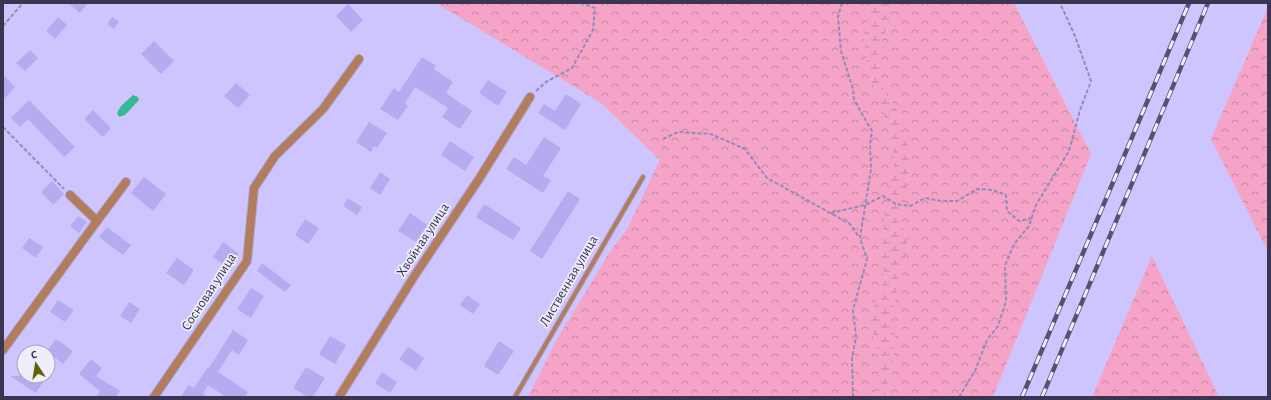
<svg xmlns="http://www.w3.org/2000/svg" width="1271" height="400" font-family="'Alegreya Sans',sans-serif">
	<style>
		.forest { fill: url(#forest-crowns) }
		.wetland { fill: url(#wetland-marsh) }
		.water { fill: #36b796 }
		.building { fill: #b6aaf0 }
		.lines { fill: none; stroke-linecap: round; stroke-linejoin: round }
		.lane-casing { stroke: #ada5d9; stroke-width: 6 }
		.street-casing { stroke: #ada5d9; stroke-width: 10 }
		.path { stroke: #938bba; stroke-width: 2; stroke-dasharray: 4 2; stroke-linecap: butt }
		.lane { stroke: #b27d5c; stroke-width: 4 }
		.street { stroke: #b27d5c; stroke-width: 8 }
		.rail-casing { stroke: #565073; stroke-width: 4.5 }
		.rail { stroke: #eeedfb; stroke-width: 3; stroke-dasharray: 9; stroke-linecap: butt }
		.labels { text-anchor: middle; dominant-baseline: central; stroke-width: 3.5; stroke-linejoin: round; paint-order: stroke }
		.street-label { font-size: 14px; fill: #3a3552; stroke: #eeedfb }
	</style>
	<defs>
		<pattern id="forest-crowns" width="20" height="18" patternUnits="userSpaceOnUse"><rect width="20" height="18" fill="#f5a4c7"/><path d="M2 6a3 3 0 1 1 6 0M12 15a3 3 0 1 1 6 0" fill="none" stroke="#c786a4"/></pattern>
		<pattern id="wetland-marsh" width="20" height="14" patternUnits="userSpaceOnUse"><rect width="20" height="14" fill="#f5a4c7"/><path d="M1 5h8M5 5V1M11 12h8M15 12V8" fill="none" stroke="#c786a4"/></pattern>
	</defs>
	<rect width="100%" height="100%" fill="#cec5ff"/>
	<g class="forest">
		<path d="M436,3H872L864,35L871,81L877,91L884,115L889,127L895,163L884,209L885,218L882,243L884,279L870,319C870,332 877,343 878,356C880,370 876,384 874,397H528L556,341L609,253L627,229L660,160L601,103Z"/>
		<path d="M891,3H1014L1091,154L993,397H885L892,370L894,350V304L904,260L908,249L907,238L903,227L901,216L904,194L910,172L901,117L884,91L877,59L879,48L888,27L892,4Z"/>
		<path d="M1268,7V252L1211,139Z"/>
		<path d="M1152,256L1219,397H1092Z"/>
	</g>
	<path class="wetland" d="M872,3H891L892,4V16L879,48L877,59L884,91L901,117L911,161L901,216L903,227L907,238L908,249L904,260L894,304V350L892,370L885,397H874C876,384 880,370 878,356C877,343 870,332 870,319L884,279L882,243L885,218L884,209L886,192L895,163L889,127L884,115L877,91L871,81L867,65L864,35Z"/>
	<path class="water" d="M133,95L138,97L139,100L125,115L119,117L117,113L121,106Z"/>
	<g class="building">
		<path d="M68,3H88L80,13Z"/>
		<path d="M348,4L363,20L351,32L336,16Z"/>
		<path d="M58,17L67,25L55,39L46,31Z"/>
		<path d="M112,17L119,22L114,29L107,24Z"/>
		<path d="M154,41L174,61L161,74L141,54Z"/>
		<path d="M30,50L38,58L25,71L16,63Z"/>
		<path d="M422,57L436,66L434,69L453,82L446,93L472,111L460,129L442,117L448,108L415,87L405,104L408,106L398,120L380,109L394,88L399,92Z"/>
		<path d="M3,75L15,87L3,100Z"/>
		<path d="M488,80L507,92L498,106L479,93Z"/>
		<path d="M236,83L250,95L238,108L224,96Z"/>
		<path d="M566,94L581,104L565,130L538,113L544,104L555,111Z"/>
		<path d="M29,100L75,147L64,157L28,119L20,127L11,118Z"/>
		<path d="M93,110L111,128L103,137L84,119Z"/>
		<path d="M369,122L387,133L377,148L374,146L371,152L356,142Z"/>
		<path d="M544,137L561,148L543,176L551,180L543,193L506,169L514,157L526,165Z"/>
		<path d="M450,141L474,157L465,171L441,155Z"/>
		<path d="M380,172L390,179L380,195L370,188Z"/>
		<path d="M144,177L166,194L153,211L131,193Z"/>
		<path d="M52,181L64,194L53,205L41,192Z"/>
		<path d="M568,191L580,199L542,259L530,251Z"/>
		<path d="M348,198L362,207L357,215L343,206Z"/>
		<path d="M484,204L521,228L513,240L476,217Z"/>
		<path d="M410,213L427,225L416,242L398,231Z"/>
		<path d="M78,216L87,222L79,233L70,226Z"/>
		<path d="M305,219L319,228L308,244L295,235Z"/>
		<path d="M107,227L131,245L123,255L99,237Z"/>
		<path d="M29,238L43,247L36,258L22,248Z"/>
		<path d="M223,242L239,254L228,268L213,257Z"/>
		<path d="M177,258L194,270L184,285L166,273Z"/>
		<path d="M262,263L291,285L285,292L257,271Z"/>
		<path d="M251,288L264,296L251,318L237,309Z"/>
		<path d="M467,295L480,304L473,314L460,305Z"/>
		<path d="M58,300L74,310L65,322L50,312Z"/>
		<path d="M129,302L140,309L131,323L120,316Z"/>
		<path d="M233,330L248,340L239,355L232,350L218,372L248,392L245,397H226L208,385L203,394L209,397H181L188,385L194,388L208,367L209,368Z"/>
		<path d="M330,336L346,345L335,364L319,354Z"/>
		<path d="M56,339L73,351L63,364L47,351Z"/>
		<path d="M499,341L514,351L498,375L484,366Z"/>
		<path d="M408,347L424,358L416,371L399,359Z"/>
		<path d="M91,359L102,368L96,376L120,391L116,397H96L100,391L79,374Z"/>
		<path d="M306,367L325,378L313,397H308L293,388Z"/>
		<path d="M382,372L397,382L390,393L375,383Z"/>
		<path d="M10,376H47L36,393Z"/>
	</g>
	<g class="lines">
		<defs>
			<path id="lane" d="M515,397L643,177"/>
			<g id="street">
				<path d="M97,221L126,182"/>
				<path d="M3,350L97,221L70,195"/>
				<path d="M154,397L247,261L254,188L275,156L323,109L359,59"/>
				<path d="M339,397L415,275L479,179L530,97"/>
			</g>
		</defs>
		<use href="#lane" class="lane-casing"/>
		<use href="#street" class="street-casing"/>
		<g class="path">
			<path d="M842,3L838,17L841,51L853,89L854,100L872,131L870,144L871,169L860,238L867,259L853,310L856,337L852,358L853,397"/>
			<path d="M3,26L23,3"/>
			<path d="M536,91L546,82L572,68L593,30L595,8L581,3"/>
			<path d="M3,127L64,189"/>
			<path d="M663,139L678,132L711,134L745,149L767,178L850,224L859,237"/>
			<path d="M831,213L865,205L883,196L896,204L910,206L925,198L941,201H957L977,189L993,190L1006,195L1007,211L1019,221L1032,218"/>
			<path d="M959,397L975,371L987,340L998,326L1006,301L1005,266L1014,244L1029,226L1036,205L1069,151L1080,110L1091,81L1075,36L1060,3"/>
		</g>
		<use href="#lane" class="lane"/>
		<use href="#street" class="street"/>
		<defs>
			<g id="rail">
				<path d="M1022,397L1189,3"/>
				<path d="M1042,397L1208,3"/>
			</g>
		</defs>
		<use href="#rail" class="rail-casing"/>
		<use href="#rail" class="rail"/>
	</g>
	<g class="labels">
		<g class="street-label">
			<text transform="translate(423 240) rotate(-57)">Хвойная улица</text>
			<text transform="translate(569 281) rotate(-60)">Лиственная улица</text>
			<text transform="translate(209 292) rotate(-57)">Сосновая улица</text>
		</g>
	</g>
	<rect width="1271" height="400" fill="none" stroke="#3a3552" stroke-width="8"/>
	<g transform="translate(36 364) rotate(348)"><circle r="19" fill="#eeedfb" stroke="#a6a3b7"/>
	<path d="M0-3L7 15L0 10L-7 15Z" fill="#606300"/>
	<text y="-6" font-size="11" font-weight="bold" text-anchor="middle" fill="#3a3552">С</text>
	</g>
</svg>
